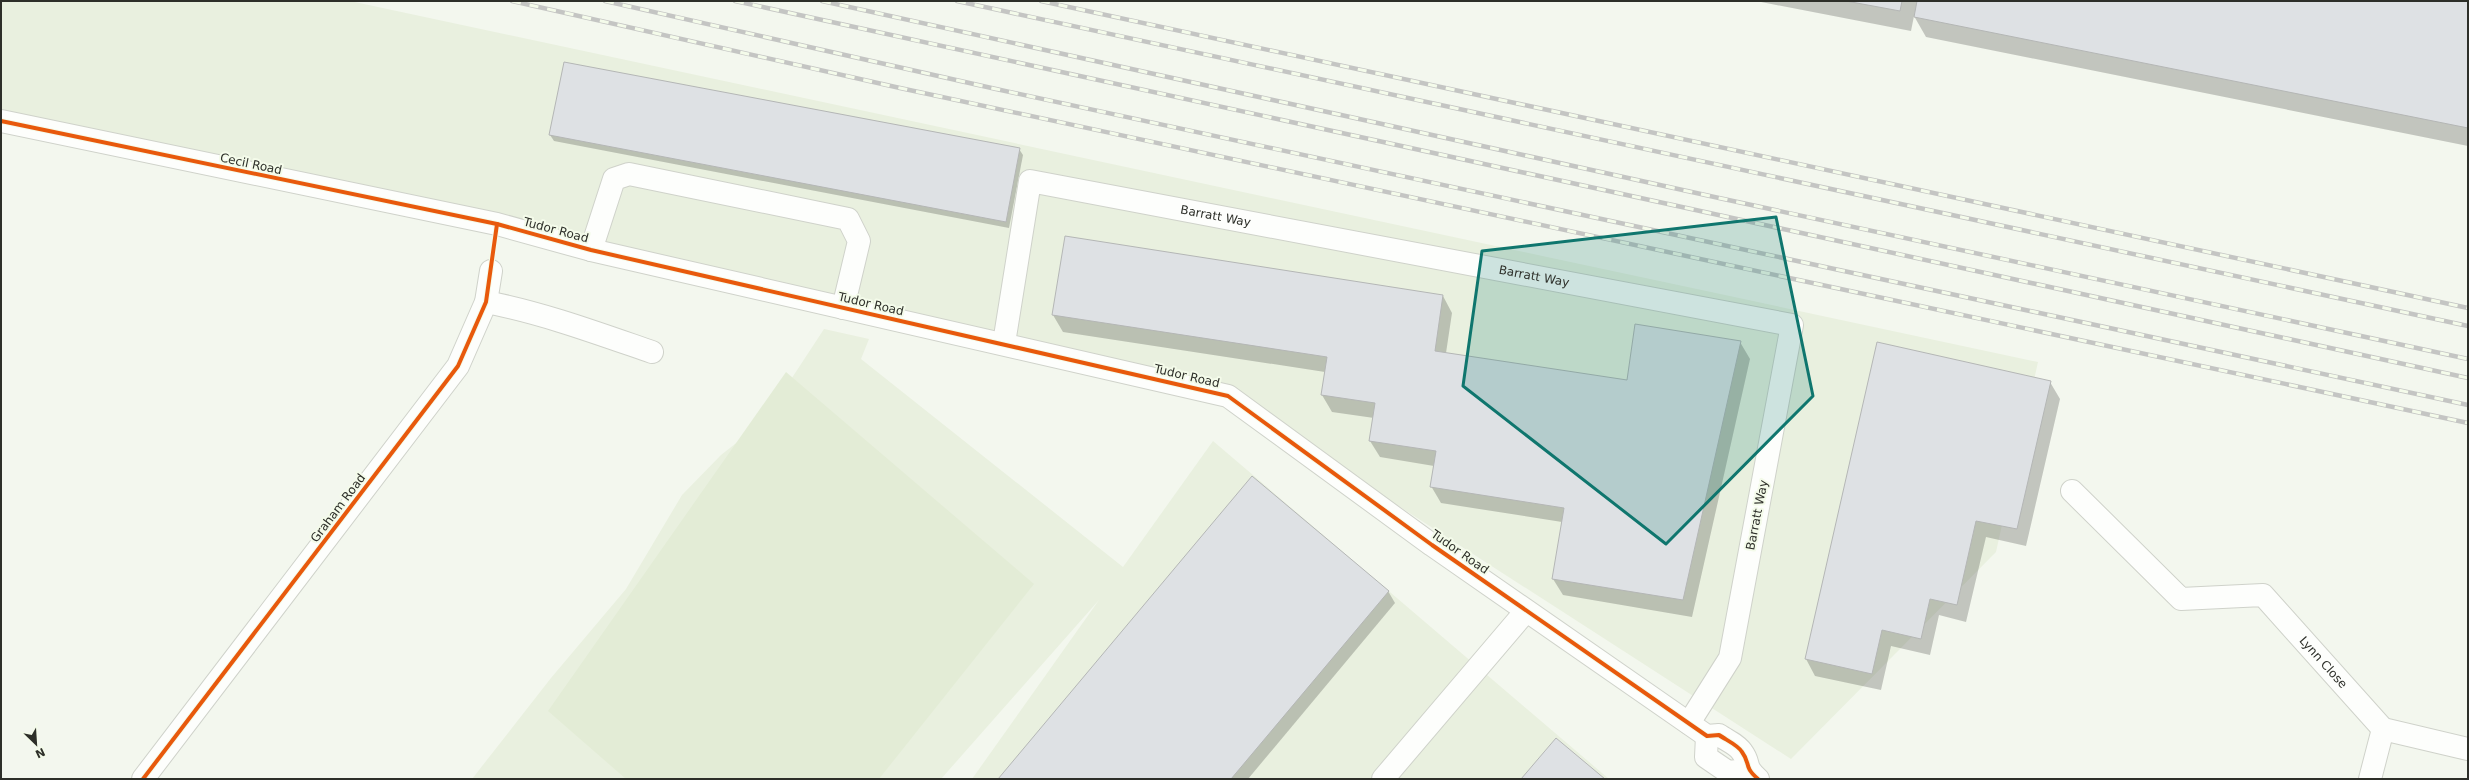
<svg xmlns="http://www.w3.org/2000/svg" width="2469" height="780" font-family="'DejaVu Sans',sans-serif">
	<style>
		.built { fill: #e9f0df }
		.green { fill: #e3ecd6 }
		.shadow { fill: #0003 }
		.building { fill: #dee1e4; stroke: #b4b6b5 }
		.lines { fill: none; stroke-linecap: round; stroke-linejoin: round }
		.minor-casing { stroke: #cfd2ca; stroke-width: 24 }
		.minor { stroke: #fdfefc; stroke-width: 22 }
		.rail-casing { stroke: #c4c5c3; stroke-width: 4.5 }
		.rail { stroke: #f4fbea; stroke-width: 3; stroke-dasharray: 9; stroke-linecap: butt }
		.cycleway-casing { stroke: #f4fbea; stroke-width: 6 }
		.cycleway { stroke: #e8590c; stroke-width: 4 }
		.marked { fill: #0f766e; fill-opacity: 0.2; stroke: #0f766e; stroke-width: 3; stroke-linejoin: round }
		.labels { text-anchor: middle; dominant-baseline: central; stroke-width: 4; stroke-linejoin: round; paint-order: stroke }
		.street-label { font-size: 12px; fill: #2d2f29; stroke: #f4fbea }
	</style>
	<rect width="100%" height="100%" fill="#f3f7ee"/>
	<g class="built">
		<path d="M1,1H350L2038,362L1996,552L1791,759L1228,396L1,121Z"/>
		<path d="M824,329L869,339L861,359L1123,567L1213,441L1609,779H972L1099,600L941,779H472L551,678L626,589L682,495L721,455L763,422Z"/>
	</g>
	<path class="green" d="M786,372L1034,584L879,779H626L548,711Z"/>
	<g class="shadow">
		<path d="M1756,1H2468V146L1926,37L1914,16L1911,31Z"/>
		<path d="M550,135L1019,149L1023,155L1009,228L554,141Z"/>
		<path d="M1443,296L1452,313L1446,353L1627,382L1740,342L1750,359L1692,617L1563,595L1553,579L1562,522L1441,503L1431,486L1434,466L1380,457L1370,441L1374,418L1332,412L1322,395L1325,372L1063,332L1053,315Z"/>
		<path d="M2050,382L2060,399L2026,546L1986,537L1966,622L1939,615L1930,655L1891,646L1881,690L1815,676L1806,659Z"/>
		<path d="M1388,591L1395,603L1248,779H1000Z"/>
	</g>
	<g class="building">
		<path d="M1846,1H1902L1900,11Z"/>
		<path d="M1917,1H2468V128L1914,17Z"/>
		<path d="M564,62L1020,148L1006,222L549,135Z"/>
		<path d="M1065,236L1443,295L1435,351L1627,380L1635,324L1741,341L1683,600L1552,579L1564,508L1430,487L1436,451L1369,441L1375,403L1321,395L1327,357L1052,315Z"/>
		<path d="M1877,342L2051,381L2017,529L1976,521L1957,605L1930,599L1921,639L1882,630L1872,674L1805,659Z"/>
		<path d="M1252,476L1389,591L1231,779H998Z"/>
		<path d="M1556,738L1605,779H1521Z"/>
	</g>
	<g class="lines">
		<defs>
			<g id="minor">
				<path d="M1,121L497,224L591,250L1228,396L1432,545L1707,736L1719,735C1726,740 1738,745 1742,752C1751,764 1743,766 1758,779"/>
				<path d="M591,250L614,179L629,174L848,219L859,241L843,308"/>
				<path d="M486,302C543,313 597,333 652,352"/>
				<path id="s1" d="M1004,343L1030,181L1792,325L1730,658L1689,723"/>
				<path id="s2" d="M2072,491L2181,599L2263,595L2383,729"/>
				<path d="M1707,736L1706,757L1728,772L1748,770"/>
				<path d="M143,779L458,366L486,302L491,271"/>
				<path d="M1383,779L1526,611"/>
				<path d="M2370,779L2383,729L2468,749"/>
			</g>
		</defs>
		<use href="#minor" class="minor-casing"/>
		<use href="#minor" class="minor"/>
		<defs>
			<g id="rail">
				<path d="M512,1L900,88L2468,423"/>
				<path d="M605,1L996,89L2468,405"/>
				<path d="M735,1L2468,378"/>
				<path d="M822,1L1719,198L2468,359"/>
				<path d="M957,1L2468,326"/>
				<path d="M1041,1L2468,308"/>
			</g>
		</defs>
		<use href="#rail" class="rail-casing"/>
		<use href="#rail" class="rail"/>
		<defs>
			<g id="cycleway">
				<path d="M1,121L497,224L591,250L1228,396L1432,545L1707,736L1719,735C1726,740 1738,745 1742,752C1751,764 1743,766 1758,779"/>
				<path d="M143,779L458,366L486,302L497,224"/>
			</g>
		</defs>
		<use href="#cycleway" class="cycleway-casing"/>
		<use href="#cycleway" class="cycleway"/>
	</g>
	<path class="marked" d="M1776,217L1813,396L1666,544L1463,386L1482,251Z"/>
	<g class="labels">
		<g class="street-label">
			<text transform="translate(251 164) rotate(12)">Cecil Road</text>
			<text stroke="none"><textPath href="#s1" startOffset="353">Barratt Way</textPath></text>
			<text transform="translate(556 230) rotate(15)">Tudor Road</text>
			<text stroke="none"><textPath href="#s1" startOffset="677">Barratt Way</textPath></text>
			<text transform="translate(871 304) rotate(13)">Tudor Road</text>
			<text transform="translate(1187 376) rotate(13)">Tudor Road</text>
			<text transform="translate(338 508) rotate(-53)">Graham Road</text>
			<text transform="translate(1757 515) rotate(-79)">Barratt Way</text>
			<text transform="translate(1460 552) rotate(35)">Tudor Road</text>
			<text stroke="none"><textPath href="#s2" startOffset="326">Lynn Close</textPath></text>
		</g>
	</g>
	<rect width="2469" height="780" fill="none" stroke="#2d2f29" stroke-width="4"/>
	<g transform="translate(36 744) rotate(155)" stroke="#f4fbea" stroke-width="3" paint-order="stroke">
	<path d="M0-3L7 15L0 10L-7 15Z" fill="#2d2f29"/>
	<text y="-6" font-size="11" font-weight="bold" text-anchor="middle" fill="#2d2f29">N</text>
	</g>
</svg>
